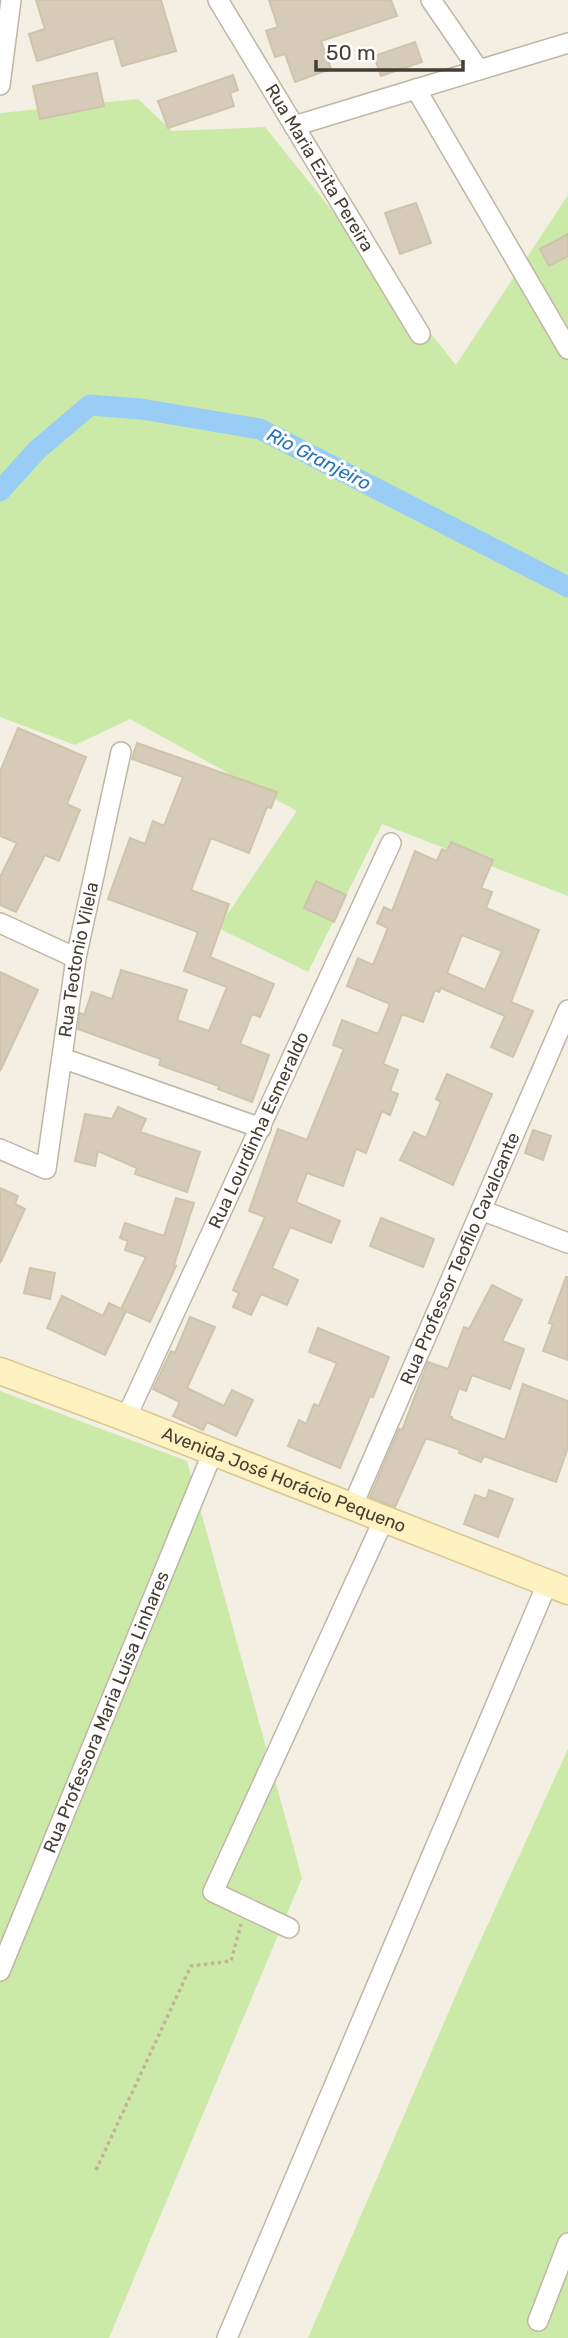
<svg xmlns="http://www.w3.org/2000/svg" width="568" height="2338" font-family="Rubik,sans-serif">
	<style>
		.green { fill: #cbeaa8 }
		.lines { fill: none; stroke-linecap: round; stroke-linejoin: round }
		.canal { stroke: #9acdf5; stroke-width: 21 }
		.building { fill: #d5cbb8; stroke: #d0c3ab; stroke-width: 2; fill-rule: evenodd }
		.street-casing { stroke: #bfb7a5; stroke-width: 22 }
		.secondary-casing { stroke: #d6c58f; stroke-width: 29 }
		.path { stroke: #c2b395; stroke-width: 3.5; stroke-dasharray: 3.5 3.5; stroke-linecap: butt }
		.street { stroke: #fff; stroke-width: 19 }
		.secondary { stroke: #fff2c1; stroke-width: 26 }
		.labels { text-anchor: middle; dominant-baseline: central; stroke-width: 6; stroke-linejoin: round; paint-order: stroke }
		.street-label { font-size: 18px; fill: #453f33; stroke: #fff }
		.water-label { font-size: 19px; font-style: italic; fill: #2675b7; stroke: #fff }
	</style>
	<rect width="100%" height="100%" fill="#f3efe3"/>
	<g class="green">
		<path d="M138,99L172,131L265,127L456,365L568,195V896L382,824L308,972L218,928L297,811L130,719L75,745L0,717V113Z"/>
		<path d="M0,1391L187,1461L302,1878L109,2338H0Z"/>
		<path d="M568,1749V2338H308L462,1981Z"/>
	</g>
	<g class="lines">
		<path class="canal" d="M0,491L37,450L90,405L141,409L260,429L568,587"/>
	</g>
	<g class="building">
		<path d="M36,0H161L176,51L122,66L114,38L37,61L29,34L45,29Z"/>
		<path d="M269,0H391L397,16L321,41L331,69L295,82L285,54L275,57L266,31L278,27Z"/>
		<path d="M415,42L422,62L381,76L374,56Z"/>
		<path d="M97,73L104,106L40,119L33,86Z"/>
		<path d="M233,75L238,90L230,93L234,106L168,128L158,101Z"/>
		<path d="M416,203L431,243L400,254L385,213Z"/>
		<path d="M568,234V256L549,266L540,249Z"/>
		<path d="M18,728L86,757L67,804L80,810L59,861L45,855L16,912L0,905V877L17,843L0,836V772Z"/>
		<path d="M137,743L277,792L271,808L267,807L249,853L211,838L191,890L229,904L210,957L274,984L260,1017L252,1014L240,1044L269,1055L252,1102L218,1089L219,1086L159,1065L161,1059L78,1029L80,1013L84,1015L92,992L112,999L121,970L187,990L177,1020L209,1031L227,987L184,971L198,932L108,899L130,838L145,844L153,821L164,826L183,777L132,759Z"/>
		<path d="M451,842L493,860L481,888L492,892L486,908L539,930L511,1002L533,1011L513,1057L491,1047L505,1016L441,988L439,992L435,990L423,1022L402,1014L383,1064L398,1070L390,1091L398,1094L390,1115L382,1111L366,1153L356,1149L343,1186L307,1173L296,1202L340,1221L331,1243L290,1227L272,1268L298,1280L287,1305L261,1294L251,1315L233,1307L239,1293L233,1290L265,1217L249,1211L278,1129L307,1140L344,1049L333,1045L342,1020L378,1034L390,1004L347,986L358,958L373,965L388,928L377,923L384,907L392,911L415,851L437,861L442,849L447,851ZM462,935L502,951L485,990L447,973Z"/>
		<path d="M316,881L346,895L334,922L304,908Z"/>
		<path d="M0,972L38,990L0,1071Z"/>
		<path d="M447,1074L492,1094L453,1185L400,1160L414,1132L426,1138L441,1102L436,1099Z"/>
		<path d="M118,1107L146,1119L140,1132L200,1152L187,1192L135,1174L137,1168L98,1151L95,1166L75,1161L85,1114L112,1119Z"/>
		<path d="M533,1130L551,1136L543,1160L525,1153Z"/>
		<path d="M0,1188L18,1196L15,1204L25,1209L0,1263Z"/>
		<path d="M176,1198L194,1203L174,1265L176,1266L150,1322L121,1309L146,1257L125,1250L128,1241L120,1238L125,1223L164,1236Z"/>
		<path d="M381,1218L434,1239L423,1267L370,1246Z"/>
		<path d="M30,1268L55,1273L50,1299L24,1293Z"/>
		<path d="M566,1277H568V1360L543,1351L553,1324L549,1323Z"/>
		<path d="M492,1285L522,1300L502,1341L524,1349L510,1389L472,1375L466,1391L459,1388L449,1416L452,1417V1419L505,1440L523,1384L568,1401V1447L556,1482L484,1456L481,1462L459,1453L460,1450L426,1438L395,1507L370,1497L399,1429L402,1430L428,1362L448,1369L464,1327L469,1329Z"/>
		<path d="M62,1296L103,1316L109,1303L126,1311L105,1355L47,1328Z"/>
		<path d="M190,1317L215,1327L187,1388L224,1406L232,1390L253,1400L236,1436L207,1422L203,1430L173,1416L180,1402L153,1389L171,1351L175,1353Z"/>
		<path d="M318,1328L389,1357L373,1397L370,1396L340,1468L288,1446L299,1420L306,1424L314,1404L319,1406L337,1363L309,1352Z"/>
		<path d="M489,1490L513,1499L498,1537L464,1524L475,1495L486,1499Z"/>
	</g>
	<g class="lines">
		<defs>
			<g id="street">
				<path id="s1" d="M218,0L420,334"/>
				<path d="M431,0L479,70"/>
				<path d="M0,85L11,0"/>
				<path d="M416,89L568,349"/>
				<path d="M294,126L568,43"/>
				<path d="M0,923L76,958"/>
				<path d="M62,1058L261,1128"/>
				<path id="s2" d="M0,1149L46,1169L76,958L121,752"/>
				<path d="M481,1210L568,1243"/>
				<path id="s3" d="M126,1418L391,843"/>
				<path id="s4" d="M352,1507L568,1010"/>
				<path d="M289,1928L213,1892L384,1519"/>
				<path id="s5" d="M0,1971L212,1454"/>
				<path d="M538,2321L568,2243"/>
				<path d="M227,2338L547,1584"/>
			</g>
			<g id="secondary">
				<path id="s6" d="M0,1371L126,1418L568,1591"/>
			</g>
		</defs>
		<use href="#street" class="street-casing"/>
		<use href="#secondary" class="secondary-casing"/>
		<path class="path" d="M96,2170L191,1966L231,1961L241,1924"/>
		<use href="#street" class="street"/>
		<use href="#secondary" class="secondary"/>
	</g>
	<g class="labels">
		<g class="street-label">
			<text stroke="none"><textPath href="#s1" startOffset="196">Rua Maria Ezita Pereira</textPath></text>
			<text stroke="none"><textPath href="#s2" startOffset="262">Rua Teotonio Vilela</textPath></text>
			<text stroke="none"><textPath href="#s3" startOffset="317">Rua Lourdinha Esmeraldo</textPath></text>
			<text stroke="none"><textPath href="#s4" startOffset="271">Rua Professor Teofilo Cavalcante</textPath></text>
			<text stroke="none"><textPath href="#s6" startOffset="304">Avenida José Horácio Pequeno</textPath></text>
			<text stroke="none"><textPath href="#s5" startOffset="280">Rua Professora Maria Luisa Linhares</textPath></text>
		</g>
		<g class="water-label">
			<text transform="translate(319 459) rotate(27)">Rio Granjeiro</text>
		</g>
	</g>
	<path d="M316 60v10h147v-10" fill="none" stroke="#453f33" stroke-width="3.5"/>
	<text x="326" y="60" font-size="21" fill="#453f33" stroke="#ffffff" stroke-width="5" paint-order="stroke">50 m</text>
</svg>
